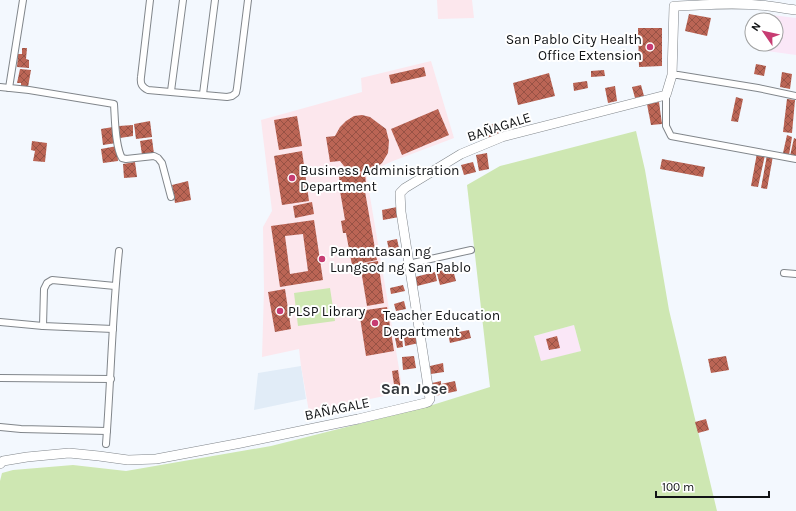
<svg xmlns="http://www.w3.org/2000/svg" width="796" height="511" font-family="Karla,sans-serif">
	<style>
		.built { fill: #e1ecf7 }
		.industrial { fill: #fae7f7 }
		.education { fill: #fce7ed }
		.grass { fill: #cee7b2; fill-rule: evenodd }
		.building { fill: url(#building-cross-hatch); fill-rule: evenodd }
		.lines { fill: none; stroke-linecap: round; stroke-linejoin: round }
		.street-casing { stroke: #81868b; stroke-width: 8 }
		.secondary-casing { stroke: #81868b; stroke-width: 10 }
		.street { stroke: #fff; stroke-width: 6 }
		.secondary { stroke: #fff; stroke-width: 9 }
		.poi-dot { fill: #c73c72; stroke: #fff; stroke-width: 1.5 }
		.labels { text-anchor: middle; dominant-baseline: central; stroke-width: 4; stroke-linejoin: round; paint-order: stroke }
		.poi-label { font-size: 14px; fill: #111315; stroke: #fff; text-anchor: start }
		.street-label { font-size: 14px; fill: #111315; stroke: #fff }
		.quarter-label { font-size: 16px; font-weight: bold; fill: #33383c; stroke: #fff }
	</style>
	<defs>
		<pattern id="building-cross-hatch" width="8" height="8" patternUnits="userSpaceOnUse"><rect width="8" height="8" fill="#bb6555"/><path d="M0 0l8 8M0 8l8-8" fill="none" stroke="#975245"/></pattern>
	</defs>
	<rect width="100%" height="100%" fill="#f3f8fe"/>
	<path class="built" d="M301,366L306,399L254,410L258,373Z"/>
	<g class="industrial">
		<path d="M772,15L796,18V55L767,51L768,44H776V20H771Z"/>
		<path d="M574,325L581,351L541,362L534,336Z"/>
	</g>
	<g class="education">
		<path d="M437,0H472L474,18L438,19Z"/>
		<path d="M431,61L454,138L393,161L366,173L403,392L309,412L301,366L299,349L262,357L264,290L263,227L272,211L261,120L362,92L361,78Z"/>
	</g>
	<g class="grass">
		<path d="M636,131L645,170L669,310L717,511H0V481L2,473L13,470L73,465L126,471L271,446L426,407L490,387L467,185L500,166ZM574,325L581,351L541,361L534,336Z"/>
		<path d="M330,288L335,321L298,326L294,293Z"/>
	</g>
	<g class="building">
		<path d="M689,14L711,18L707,36L685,31Z"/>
		<path d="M638,28H662V66L639,67Z"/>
		<path d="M22,48H27L26,59L29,60V68L17,67L18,54H22Z"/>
		<path d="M756,64L766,66L764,76L754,74Z"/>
		<path d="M424,67L426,76L391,84L389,75Z"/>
		<path d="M20,69L31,70L28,87L21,86V83H17Z"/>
		<path d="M604,70L605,76L591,77V71Z"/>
		<path d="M782,72L792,74L790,89L780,87Z"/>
		<path d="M549,73L555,96L518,105L513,83Z"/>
		<path d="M587,81L588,88L574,91L573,83Z"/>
		<path d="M641,85L644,96L635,98L632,87Z"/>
		<path d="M615,86L617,101L608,103L605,88Z"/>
		<path d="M736,97L743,99L738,122L731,121Z"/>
		<path d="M787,99L795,100L792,133L783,132Z"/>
		<path d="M659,102L662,124L651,125L647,104Z"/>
		<path d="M438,109L449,135L402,155L391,129Z"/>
		<path d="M362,115L370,117L386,129L389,141L388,153L382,163L377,167L365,172L353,171L349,169L344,166L340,161L330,162L326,137L335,136L340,127L346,121L354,116Z"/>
		<path d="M297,116L302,146L279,150L274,120Z"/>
		<path d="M150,121L152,137L136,139L134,124Z"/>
		<path d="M495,123L499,134L489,138L484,127Z"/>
		<path d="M133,125V136L120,138L119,126Z"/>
		<path d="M113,127L116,143L103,145L101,129Z"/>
		<path d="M787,135L792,137L789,155L783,153Z"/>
		<path d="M794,138L796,139V157L790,156Z"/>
		<path d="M152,139L154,154L142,155L140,141Z"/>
		<path d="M32,141L47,143L45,162L33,161L35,151L31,150Z"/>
		<path d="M117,146L118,161L103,163L101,149Z"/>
		<path d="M302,151L309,201L282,205L274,156Z"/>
		<path d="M487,153L489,169L479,171L476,155Z"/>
		<path d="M757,153L765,155L758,187L751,186Z"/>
		<path d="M767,155L773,156L767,189L761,188Z"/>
		<path d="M662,159L705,167L703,177L660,169Z"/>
		<path d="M135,162L137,177L124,178L123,164Z"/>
		<path d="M473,162L476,172L464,175L461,165Z"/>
		<path d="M365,172L366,185L340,189L339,175Z"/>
		<path d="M188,181L191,200L175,203L172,185Z"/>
		<path d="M364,186L377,260L352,265L346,233H343L341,221L345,220L340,191Z"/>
		<path d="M312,202L314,214L295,218L293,206Z"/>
		<path d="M397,207L399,217L383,220L382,210Z"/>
		<path d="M314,220L323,280L280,287L271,226ZM303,234L308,271L290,274L285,236Z"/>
		<path d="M397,239L399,248L389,250L387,241Z"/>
		<path d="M378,261L384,303L367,306L360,264Z"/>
		<path d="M452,266L456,281L440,285L436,270Z"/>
		<path d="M435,272L437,281L417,286L415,277Z"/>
		<path d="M403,285L405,291L391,294L390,288Z"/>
		<path d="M285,289L291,329L275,332L268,292Z"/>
		<path d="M404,301L406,309L396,311L394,304Z"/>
		<path d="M387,307L394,351L366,356L359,311Z"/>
		<path d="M469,330L471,338L450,343L448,334Z"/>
		<path d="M417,334L419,343L405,346L404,336Z"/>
		<path d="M557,336L560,348L549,350L546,339Z"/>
		<path d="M402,337L403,347L397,348L395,338Z"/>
		<path d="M414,356L416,368L403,370L402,357Z"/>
		<path d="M726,356L729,370L711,373L708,359Z"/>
		<path d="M443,363L444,372L431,374L430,366Z"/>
		<path d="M398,370L401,390L395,391L392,371Z"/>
		<path d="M441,381V384L455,381L457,391L435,396L432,383Z"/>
		<path d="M706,419L709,430L698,433L695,422Z"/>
	</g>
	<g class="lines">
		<defs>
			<g id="street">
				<path d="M150,0L141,77C140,84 142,87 148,90L227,97L232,96L236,93L237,88L248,0"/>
				<path d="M672,75H678L758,88L796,96"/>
				<path d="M0,87L29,90L114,104C115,119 115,146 122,158L126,159L154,156L158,158L162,163L171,197"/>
				<path d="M9,88L23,0"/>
				<path d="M171,91L183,0"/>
				<path d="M203,94L215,0"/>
				<path d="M666,95V126L671,136L796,159"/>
				<path d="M408,264L471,250"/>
				<path d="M784,273L796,274"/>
				<path d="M0,322L43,326L113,329"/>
				<path d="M43,326L44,289L47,283L52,280L115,286"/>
				<path d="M0,378L111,379"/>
				<path d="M0,427L21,429L107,431"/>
				<path d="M106,444C111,380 112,315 119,251"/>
			</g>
			<path id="secondary" d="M0,464L3,461L27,457L69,453L99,456L128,460L156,459L241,443L358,419L425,403L428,402L430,399L401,212L400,193L405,188L461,154L502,137L666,95L672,75L674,6C705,5 737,2 768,6C777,7 787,9 796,10"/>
		</defs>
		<use href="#street" class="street-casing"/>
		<use href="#secondary" class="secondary-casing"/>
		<use href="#street" class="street"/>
		<use href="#secondary" class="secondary"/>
	</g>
	<g class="poi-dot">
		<circle cx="650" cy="47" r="4"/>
		<circle cx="292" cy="178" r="4"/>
		<circle cx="322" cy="259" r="4"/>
		<circle cx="280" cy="311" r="4"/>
		<circle cx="375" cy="323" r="4"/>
	</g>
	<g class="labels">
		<g class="poi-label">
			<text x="642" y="39" text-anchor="end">San Pablo City Health<tspan x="642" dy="16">Office Extension</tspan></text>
			<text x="300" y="170">Business Administration<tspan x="300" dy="16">Department</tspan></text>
			<text x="330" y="251">Pamantasan ng<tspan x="330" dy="16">Lungsod ng San Pablo</tspan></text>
			<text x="288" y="311">PLSP Library</text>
			<text x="383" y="315">Teacher Education<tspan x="383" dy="16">Department</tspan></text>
		</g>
		<g class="street-label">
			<text transform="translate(499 127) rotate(-18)">BAÑAGALE</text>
			<text transform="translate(337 409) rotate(-12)">BAÑAGALE</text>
		</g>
		<g class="quarter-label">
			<text x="414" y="388">San Jose</text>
		</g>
	</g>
	<g transform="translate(764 32) rotate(304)"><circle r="19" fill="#ffffff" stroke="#a0a1a1"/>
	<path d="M0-3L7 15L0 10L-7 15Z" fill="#c73c72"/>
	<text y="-6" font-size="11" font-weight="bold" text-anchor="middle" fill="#111315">N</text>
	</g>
	<path d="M656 491v6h113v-6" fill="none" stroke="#111315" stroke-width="2"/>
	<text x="662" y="491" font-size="12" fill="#111315" stroke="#ffffff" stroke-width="3" paint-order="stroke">100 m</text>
</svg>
